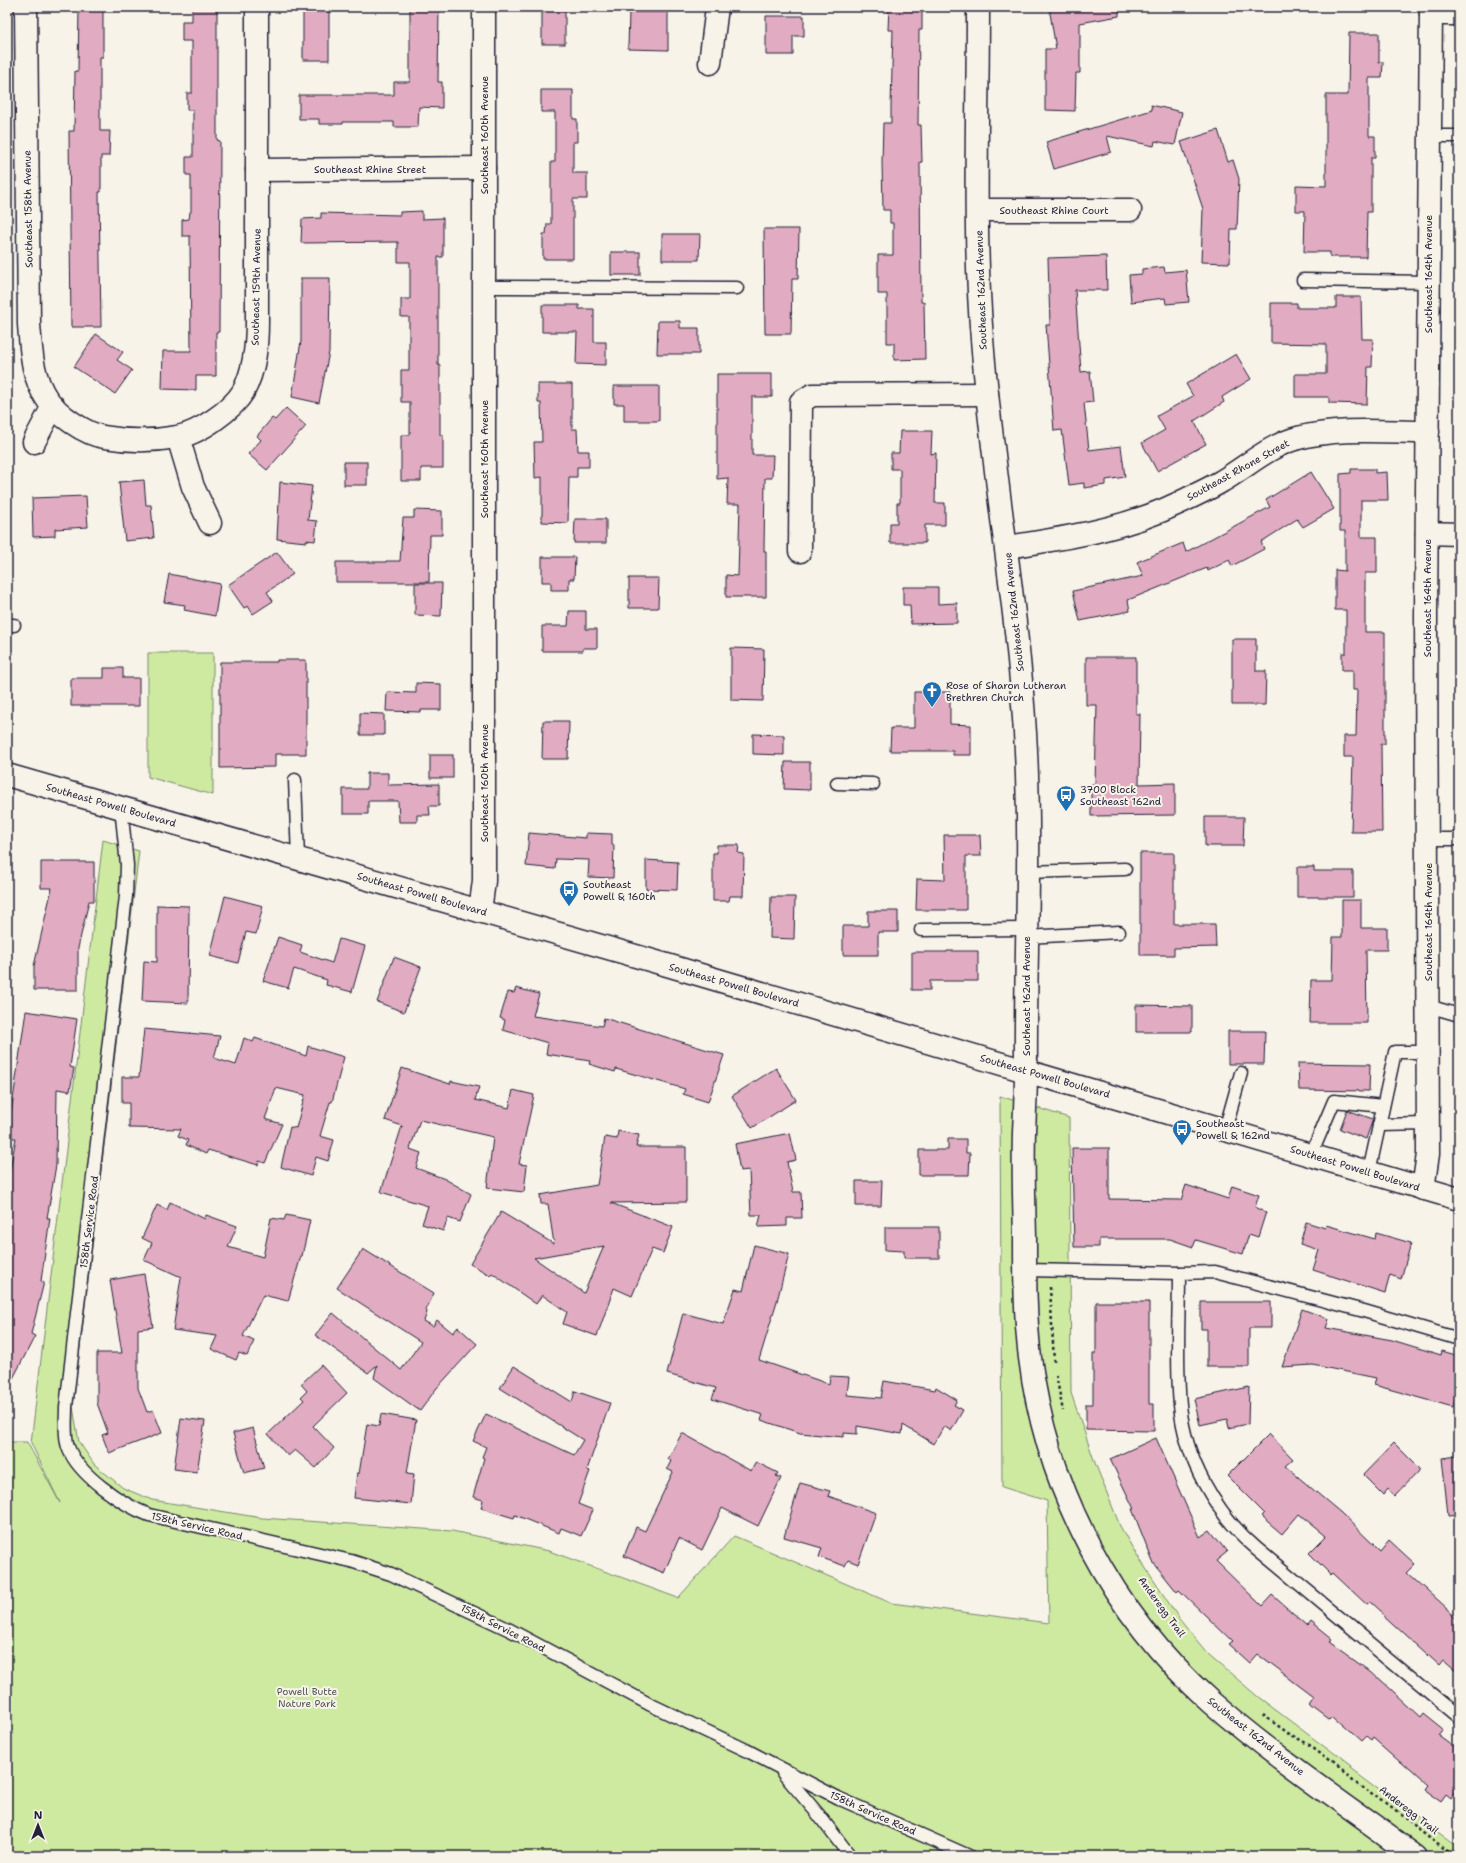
<svg xmlns="http://www.w3.org/2000/svg" width="1466" height="1863" font-family="'Shantell Sans',sans-serif">
	<style>
		.green { fill: #ceeaa0; stroke: #78866e }
		.building { fill: #e1abc1; stroke: #22223b; fill-rule: evenodd }
		.lines { fill: none; stroke-linecap: round; stroke-linejoin: round }
		.service-casing { stroke: #22223b; stroke-width: 15 }
		.minor-casing { stroke: #22223b; stroke-width: 25 }
		.tertiary-casing { stroke: #22223b; stroke-width: 25 }
		.secondary-casing { stroke: #22223b; stroke-width: 25 }
		.primary-casing { stroke: #22223b; stroke-width: 25 }
		.path { stroke: #22223b; stroke-width: 2.5; stroke-dasharray: 3 3; stroke-linecap: butt }
		.service { stroke: #f7f3e8; stroke-width: 12 }
		.minor { stroke: #f7f3e8; stroke-width: 22 }
		.tertiary { stroke: #f7f3e8; stroke-width: 22 }
		.secondary { stroke: #f7f3e8; stroke-width: 22 }
		.primary { stroke: #f7f3e8; stroke-width: 22 }
		.labels { text-anchor: middle; dominant-baseline: central; stroke-width: 4; stroke-linejoin: round; paint-order: stroke }
		.street-label { font-size: 10px; fill: #22223b; stroke: #f7f3e8 }
		.poi-label { font-size: 10px; fill: #22223b; stroke: #f7f3e8; text-anchor: start }
		.park-label { font-size: 10px; fill: #4d5454; stroke: #f7f3e8 }
	</style>
	<rect width="100%" height="100%" fill="#f7f3e8"/>
	<filter id="ink" filterUnits="userSpaceOnUse"><feTurbulence type="fractalNoise" baseFrequency=".025" numOctaves="2"/><feDisplacementMap in="SourceGraphic" scale="8" xChannelSelector="R" yChannelSelector="G"/><feConvolveMatrix kernelMatrix="1 2 1 2 8 2 1 2 1" color-interpolation-filters="sRGB"/></filter>
	<g filter="url(#ink)">
		<g class="green">
			<path d="M148,653H213V795L148,777Z"/>
			<path d="M103,840L139,851L73,1407L79,1442L94,1464L123,1488L152,1500L262,1518L452,1531L549,1551L678,1598L734,1536L891,1603L1049,1623L1047,1501L1002,1487L1000,1096L1069,1118L1071,1393L1095,1463L1120,1526L1133,1549L1180,1620L1208,1654L1257,1696L1459,1848V1856H7V1442H27L60,1503L31,1443Z"/>
		</g>
		<g class="building">
			<path d="M79,7H103V57H100V131H110L109,156H101V192H99L101,327H71L69,131H74L75,71H78Z"/>
			<path d="M192,7H217V140L220,141L219,332H216V376H196V390L162,389L163,351H191L190,236H182V220L189,219L190,212H191V175H186V157H193V110H187V93H192V41H182V21H192Z"/>
			<rect x="303" y="7" width="26" height="53"/>
			<path d="M410,7H439L438,82H442V108L419,107L418,127H394V122H343V124H319V119H299V95H394V82H410Z"/>
			<path d="M889,7H922V30H919L918,125H921L922,162H920L921,302H924L925,359L894,360V343H887V294H878V255H893V223H890V210H883L882,162L883,123H891V106L893,30H888Z"/>
			<path d="M1049,7H1119V16L1080,23V73H1076L1075,111L1045,110V49H1056Z"/>
			<rect x="542" y="10" width="23" height="34"/>
			<path d="M629,12H668V50L628,49Z"/>
			<path d="M766,16H804V36H793V55H766Z"/>
			<path d="M1349,33H1379V62H1383L1382,78H1369V136H1375V158H1371V212H1367L1366,257H1330V252H1304L1305,211H1296V185L1326,186V95H1348Z"/>
			<path d="M541,90H573V119H577V142H573V173H587V199H573V259H543V234H546L547,224H551V162H555V112H541Z"/>
			<path d="M1151,105L1182,112L1175,145L1155,141L1154,146L1107,136L1111,152L1054,169L1046,142L1152,110Z"/>
			<path d="M1218,130L1228,162L1233,160L1239,179L1237,229H1231L1230,263L1201,262L1203,209L1181,142Z"/>
			<path d="M422,211V219L443,218V257H438V365H440V435H443V468H421V481H401V435H410V402H401V370H409V317H401V299H410V262H398V242L301,243L302,219L321,218V213L400,215V212Z"/>
			<path d="M764,229H799L798,279H792L791,334H765Z"/>
			<path d="M662,234H700L699,260H662Z"/>
			<rect x="611" y="252" width="29" height="23"/>
			<path d="M1106,256L1107,290H1075L1081,372L1090,371L1093,402L1084,403L1089,450L1121,446L1125,477L1106,480V485L1084,488V483L1069,485L1062,430L1054,431L1046,325H1050L1048,258Z"/>
			<path d="M1164,267L1165,272L1186,270L1189,302L1166,304L1165,298L1131,302L1129,275L1142,274V269Z"/>
			<path d="M301,278H330L329,352L319,403L292,397L301,341Z"/>
			<path d="M1336,297H1361L1362,339H1373L1372,367H1368L1367,404L1329,403V397H1295V374H1326V344L1271,343V303H1297V308H1336Z"/>
			<path d="M542,305H579V309H594V342H606V365L576,364L577,332H542Z"/>
			<path d="M658,321H680V328H699V354H657Z"/>
			<path d="M96,334L123,352L117,360L132,370L115,394L74,367Z"/>
			<path d="M1236,354L1251,379L1222,397L1224,402L1194,421L1206,444L1157,471L1142,443L1165,430L1157,416L1193,396L1186,384Z"/>
			<path d="M717,374H772V397H752V455H773L772,478H765L764,551H766V597H726V575L738,576L740,504H727L728,478L717,479Z"/>
			<path d="M538,384H572V429H577L578,451H589V467H577V477H569L568,523L542,522V477L535,478L534,442H542L541,403H538Z"/>
			<path d="M614,386H659V421H624V404H614Z"/>
			<path d="M286,408L306,426L267,470L248,454L261,440L257,436L272,418L275,420Z"/>
			<path d="M900,431H932L931,454L936,453L935,503H945V525H925V543H890V523H897V503H900V469H891V453H899Z"/>
			<rect x="344" y="462" width="23" height="23"/>
			<path d="M1351,469H1375V473L1387,472L1388,500H1361V537H1377V573H1365V632H1385V744H1381L1382,832H1351L1353,757H1344V736H1356L1357,690H1353V670H1342V653H1346V610H1335V570L1345,571V531H1340V474L1351,473Z"/>
			<path d="M1311,472L1334,509L1303,527L1297,519L1261,542L1264,549L1232,566L1229,560L1208,571L1207,568L1128,600L1130,611L1080,621L1073,591L1143,576L1137,562L1183,543L1186,552L1270,507L1266,500Z"/>
			<path d="M144,480L146,505H151L154,538L125,541L119,482Z"/>
			<path d="M280,482L312,486L308,520L317,521L315,541L306,540V542L277,539Z"/>
			<path d="M86,496L88,527L55,529V536L33,537L32,498Z"/>
			<path d="M414,510L442,511V535H430L429,582H336V562H386V561H400L403,518H414Z"/>
			<path d="M575,519H606V543H574Z"/>
			<path d="M277,552L293,574L267,592L273,601L253,614L248,606L244,608L228,585Z"/>
			<path d="M542,557H575L574,579H569V590H551V582H542Z"/>
			<path d="M169,574L220,584L215,616L184,610L185,605L164,602Z"/>
			<path d="M629,578H659L658,608H629Z"/>
			<path d="M415,583H442L441,616L415,615Z"/>
			<path d="M903,587H938V604L957,603V623L911,624L910,605H903Z"/>
			<path d="M569,611H586V629H597V648H583V651H542V626H568Z"/>
			<path d="M1232,639H1256V671H1266L1265,705H1232Z"/>
			<path d="M731,648L764,649L763,701L731,700Z"/>
			<path d="M1086,657H1136V714H1140L1139,784L1175,783V815L1091,816V784H1095L1097,705H1086Z"/>
			<path d="M277,660H306V754H275V767L220,768V662H277Z"/>
			<path d="M104,668H123V678H139V706H71V678H104Z"/>
			<path d="M416,683L441,684V710H421V712L386,711L387,692L416,693Z"/>
			<path d="M914,692H950V724L971,725V755H953V751H890L891,728H914Z"/>
			<path d="M360,713L384,714V735H360Z"/>
			<path d="M543,721H569L568,759H542Z"/>
			<path d="M753,734L784,735V755L753,754Z"/>
			<rect x="430" y="755" width="23" height="23"/>
			<path d="M785,762H810V790L784,789Z"/>
			<path d="M367,773H388V785L439,784V806H429L430,815H417V822H399L398,801H368V814H343V789H367Z"/>
			<path d="M1205,817H1244L1243,846H1205Z"/>
			<path d="M529,833L586,838V833L612,834V845H614L613,878L588,877L589,860L556,859L555,869L526,866Z"/>
			<path d="M944,835H980L981,856H966V910H916L917,879L945,880Z"/>
			<path d="M717,845H739L738,853L744,854L743,896H730L729,901H713V853H717Z"/>
			<path d="M1140,853H1174V924H1215L1216,947L1174,948V955H1140Z"/>
			<path d="M646,860L678,862L677,890L646,889Z"/>
			<path d="M41,862H94V901H89L78,948V990H34V966L52,888H41Z"/>
			<path d="M1297,867H1314V871H1353V897H1297Z"/>
			<path d="M225,896L263,906L256,934L246,932L238,963L210,956Z"/>
			<path d="M771,897H795L794,939L770,938Z"/>
			<path d="M1342,900H1361V928H1387V950H1366L1367,1023H1310L1311,980H1332L1333,937H1342Z"/>
			<path d="M157,905L189,906L188,1003L142,1001L144,961L157,962Z"/>
			<path d="M868,911H898V932H878V955H843V926H868Z"/>
			<path d="M278,937L302,945L300,952L332,963L339,939L365,946L352,992L326,985L327,980L294,969L288,988L263,981Z"/>
			<path d="M947,951H978V981H930V990H912V952H947Z"/>
			<path d="M394,957L421,967L404,1012L377,1002Z"/>
			<path d="M516,988L539,994L533,1016L602,1026L604,1018L724,1055L708,1102L683,1094L685,1089L616,1069L615,1072L589,1064L590,1061L546,1054L548,1043L503,1030L505,1020L500,1018L508,992L514,993Z"/>
			<path d="M1136,1005L1192,1006V1032H1136Z"/>
			<path d="M26,1011L77,1019L70,1067L74,1068L70,1091L57,1089L56,1165L47,1218H50L41,1281L44,1282L31,1334L35,1336L7,1390V1256L10,1238L7,1237V1186L16,1138H11V1113Z"/>
			<path d="M144,1029L220,1036L214,1058L236,1065L244,1038L253,1042L255,1038L306,1056L308,1046L344,1057L332,1102H330L320,1136L334,1140L328,1161L316,1157L311,1176L281,1167L290,1127L296,1128L305,1095L276,1088L265,1119L282,1124L265,1163L259,1161L258,1165L208,1150L206,1154L186,1145L188,1140L178,1136L181,1129L129,1128V1103H122V1077H139Z"/>
			<path d="M1228,1031H1265L1264,1064H1228Z"/>
			<path d="M1298,1063L1370,1064L1369,1091L1299,1090Z"/>
			<path d="M402,1068L450,1084L451,1081L479,1087L475,1100L509,1108L513,1090L534,1095L519,1164L527,1165L524,1192L487,1188L493,1137L420,1120L410,1149L421,1153L416,1168L445,1179L471,1194L460,1222L448,1218L443,1231L422,1224L428,1206L381,1192L402,1126L385,1120Z"/>
			<path d="M776,1068L796,1100L752,1128L732,1096Z"/>
			<path d="M1347,1110L1373,1119L1366,1139L1340,1129Z"/>
			<path d="M618,1131L639,1135L636,1147H686V1202L611,1203L673,1227L663,1253L652,1249L632,1296L614,1288L597,1336L563,1324L567,1312L542,1295L536,1304L492,1273L490,1275L470,1264L501,1212L554,1244L548,1204H541L540,1195L597,1185L605,1137L617,1139ZM604,1246L584,1293L534,1258L556,1254Z"/>
			<path d="M790,1133L796,1160L787,1162L793,1192H801L802,1218H787V1226L758,1227L761,1215H751L749,1170L740,1171L735,1144Z"/>
			<path d="M948,1139H966V1153H970L969,1175H919V1150H948Z"/>
			<path d="M1072,1148H1109V1199L1181,1200L1186,1185L1228,1199L1232,1186L1259,1195L1255,1207L1266,1212L1258,1237L1249,1234L1243,1254L1196,1240L1193,1247L1170,1239H1099V1247H1074Z"/>
			<path d="M856,1181H882L881,1206H856Z"/>
			<path d="M170,1202L205,1219L206,1215L237,1226L228,1247L263,1257L271,1218L284,1220L286,1215L310,1220L302,1256H301L288,1301L263,1295L243,1336L254,1341L247,1356L239,1353L236,1360L211,1349L217,1336L173,1330L181,1277L144,1260L152,1243L142,1238L157,1205L167,1210Z"/>
			<path d="M1306,1222L1325,1228L1326,1225L1375,1239L1376,1233L1411,1243L1401,1279L1390,1275L1385,1293L1313,1270L1319,1250L1300,1244Z"/>
			<path d="M885,1227H939V1258H904V1251L885,1250Z"/>
			<path d="M754,1245L789,1254L777,1301L759,1360L829,1384L830,1376L849,1377L847,1395L881,1398L884,1381L935,1390L936,1387L957,1400L954,1405L963,1410L951,1431L944,1426L934,1444L903,1425L902,1434L857,1426V1434L844,1433V1437L800,1433L761,1420L763,1415L712,1399L716,1388L667,1374L683,1313L723,1324L735,1289L743,1291Z"/>
			<path d="M363,1249L434,1293L426,1310L427,1312L424,1321L433,1326L437,1320L453,1333L458,1327L477,1344L436,1389L420,1411L374,1378L377,1365L368,1373L315,1335L333,1313L401,1370L421,1342L337,1288Z"/>
			<path d="M144,1274L153,1327L138,1329V1388L147,1412L153,1410L162,1433L109,1453L102,1435L108,1433L97,1403V1353H122L110,1280Z"/>
			<path d="M1096,1302H1149V1404H1154V1431L1086,1430V1404H1093V1353H1096Z"/>
			<path d="M1201,1302H1271V1328H1249V1367H1207V1329H1201Z"/>
			<path d="M1302,1309L1329,1319L1326,1328L1392,1340L1441,1355L1442,1351L1459,1356V1385L1453,1407L1374,1385L1376,1378L1313,1365L1282,1367Z"/>
			<path d="M321,1365L347,1393L313,1426L334,1448L316,1468L295,1450L288,1456L268,1434L304,1400L301,1397L307,1391L301,1384Z"/>
			<path d="M514,1366L572,1402L575,1391L610,1403L587,1470L590,1471L578,1504L593,1510L581,1536L561,1528L559,1533L515,1515L514,1518L481,1508L483,1500L473,1497L484,1458L482,1457L486,1447L473,1441L486,1414L574,1455L583,1440L500,1388Z"/>
			<path d="M1249,1387L1248,1424L1229,1428L1227,1419L1200,1425L1194,1399Z"/>
			<path d="M381,1414L416,1420L407,1473L414,1474L411,1504L354,1498L357,1472L359,1474L367,1424L379,1426Z"/>
			<path d="M181,1418L205,1421L197,1472L174,1469Z"/>
			<path d="M253,1428L264,1468L244,1473L233,1433Z"/>
			<path d="M682,1433L751,1471L756,1462L778,1473L776,1476L781,1478L758,1526L722,1508L702,1550L679,1538L664,1573L624,1556L636,1527L645,1531L673,1472L667,1469L671,1461L668,1459Z"/>
			<path d="M1269,1434L1293,1459L1285,1466L1341,1513L1380,1551L1389,1540L1415,1564L1407,1572L1459,1619V1675L1443,1661L1439,1666L1369,1602L1366,1604L1333,1573L1331,1575L1309,1553L1326,1536L1299,1514L1282,1534L1261,1516L1264,1513L1227,1476Z"/>
			<path d="M1156,1438L1200,1537L1210,1530L1227,1552L1216,1561L1262,1606L1272,1595L1308,1626L1311,1622L1332,1639L1329,1641L1369,1670L1420,1717L1423,1713L1444,1730L1440,1735L1459,1749V1788L1451,1799L1446,1795L1441,1802L1423,1789L1426,1785L1374,1739L1372,1742L1367,1738L1362,1743L1332,1716L1329,1719L1309,1704L1314,1697L1257,1654L1249,1663L1228,1644L1232,1641L1179,1590L1177,1592L1153,1562L1132,1509H1134L1110,1459Z"/>
			<path d="M1394,1443L1420,1469L1394,1496L1388,1489L1383,1495L1363,1475Z"/>
			<path d="M1459,1456V1514L1448,1515L1442,1458Z"/>
			<path d="M800,1483L830,1491L828,1496L876,1513L858,1564L848,1560L845,1566L819,1557L822,1548L784,1537Z"/>
		</g>
		<g class="lines">
			<defs>
				<g id="service">
					<path d="M1429,136H1459"/>
					<path d="M1303,280L1428,282"/>
					<path d="M484,287L737,288"/>
					<path d="M7,625H14"/>
					<path d="M295,780L298,858"/>
					<path d="M837,783L873,784"/>
					<path d="M121,807L127,865L126,896L66,1407C66,1420 64,1435 68,1447C78,1475 123,1505 149,1515L351,1561L391,1574L510,1630L649,1704L746,1750L838,1798L969,1856"/>
					<path d="M1428,839H1459"/>
					<path d="M1027,872L1125,869"/>
					<path d="M921,930L1027,929"/>
					<path d="M1026,937L1119,932"/>
					<path d="M1428,1006L1459,1015"/>
					<path d="M1379,1125L1428,1124"/>
					<path d="M1225,1130L1241,1073"/>
					<path d="M1311,1155L1334,1101L1383,1106"/>
					<path d="M1369,1172L1395,1052H1428"/>
					<path d="M1025,1270L1179,1273L1215,1272L1364,1311L1459,1339"/>
					<path d="M1179,1273C1179,1317 1176,1362 1180,1405C1185,1459 1215,1513 1256,1548L1459,1717"/>
					<path d="M783,1773L818,1814L850,1856"/>
				</g>
				<g id="minor">
					<path d="M26,7L29,324C31,351 32,377 47,399C58,415 85,434 104,437C127,441 155,441 177,437C198,434 232,410 243,392C255,370 257,345 257,321V7"/>
					<path d="M1431,14H1459"/>
					<path d="M710,63L717,7"/>
					<path d="M257,170L484,168"/>
					<path d="M978,210H1130"/>
					<path d="M178,437L193,487L210,523"/>
					<path d="M34,442L53,406"/>
					<path d="M1427,533L1459,534"/>
					<path d="M1007,547C1067,538 1126,529 1181,502C1195,495 1209,489 1222,481C1246,467 1270,445 1298,438C1339,427 1385,432 1428,432"/>
					<path d="M800,551L801,402L812,395L987,394"/>
					<path d="M480,911L484,881V7"/>
					<path d="M1423,1189L1428,1154L1426,615L1431,7"/>
				</g>
				<path id="tertiary" d="M1026,1070C1026,1091 1025,1111 1024,1132C1023,1166 1024,1201 1025,1236C1025,1277 1025,1317 1030,1358C1047,1490 1112,1614 1211,1702C1275,1758 1347,1806 1415,1856"/>
				<path id="secondary" d="M978,7C978,117 973,229 982,339C992,471 1017,601 1025,733C1032,845 1025,958 1026,1070"/>
				<path id="primary" d="M7,775L667,965L1459,1199"/>
			</defs>
			<use href="#service" class="service-casing"/>
			<use href="#minor" class="minor-casing"/>
			<use href="#tertiary" class="tertiary-casing"/>
			<use href="#secondary" class="secondary-casing"/>
			<use href="#primary" class="primary-casing"/>
			<g class="path">
				<path d="M1050,1287L1054,1362"/>
				<path d="M1056,1375L1063,1411"/>
				<path d="M1263,1715L1288,1733L1313,1747L1454,1856"/>
			</g>
			<use href="#service" class="service"/>
			<use href="#minor" class="minor"/>
			<use href="#tertiary" class="tertiary"/>
			<use href="#secondary" class="secondary"/>
			<use href="#primary" class="primary"/>
		</g>
	</g>
	<defs>
		<symbol id="church-pin" viewBox="-11 -11 22 30"><path d="M0 17L-7.5 6A9.5 9.5 0 1 1 7.5 6Z" fill="#1f6fb2" stroke="#f7f3e8"/><path d="M-1.2-6h2.4v3.5h3.3v2.4h-3.3V6h-2.4V-.1h-3.3v-2.4h3.3Z" fill="#fff"/></symbol>
		<symbol id="bus-pin" viewBox="-11 -11 22 30"><path d="M0 17L-7.5 6A9.5 9.5 0 1 1 7.5 6Z" fill="#1f6fb2" stroke="#f7f3e8"/><path d="M-5-6H5V4H4V6H2V4H-2V6H-4V4H-5ZM-3.5-4V0h7V-4ZM-3.5 1.2v1.5H-2V1.2ZM2 1.2v1.5H3.5V1.2Z" fill="#fff"/></symbol>
	</defs>
	<g fill-rule="evenodd">
		<use href="#church-pin" x="921" y="680" width="22" height="30"/>
		<use href="#bus-pin" x="1055" y="784" width="22" height="30"/>
		<use href="#bus-pin" x="558" y="879" width="22" height="30"/>
		<use href="#bus-pin" x="1171" y="1118" width="22" height="30"/>
	</g>
	<g class="labels">
		<g class="street-label">
			<text transform="translate(484 135) rotate(-90)">Southeast 160th Avenue</text>
			<text x="370" y="169">Southeast Rhine Street</text>
			<text transform="translate(28 209) rotate(-91)">Southeast 158th Avenue</text>
			<text x="1054" y="210">Southeast Rhine Court</text>
			<text transform="translate(1428 274) rotate(-90)">Southeast 164th Avenue</text>
			<text transform="translate(256 287) rotate(-89)">Southeast 159th Avenue</text>
			<text transform="translate(981 290) rotate(-92)">Southeast 162nd Avenue</text>
			<text transform="translate(484 459) rotate(-90)">Southeast 160th Avenue</text>
			<text transform="translate(1238 470) rotate(-29)">Southeast Rhone Street</text>
			<text transform="translate(1427 598) rotate(-90)">Southeast 164th Avenue</text>
			<text transform="translate(1014 612) rotate(-96)">Southeast 162nd Avenue</text>
			<text transform="translate(484 783) rotate(-90)">Southeast 160th Avenue</text>
			<text transform="translate(111 805) rotate(16)">Southeast Powell Boulevard</text>
			<text transform="translate(422 894) rotate(16)">Southeast Powell Boulevard</text>
			<text transform="translate(1428 922) rotate(-90)">Southeast 164th Avenue</text>
			<text transform="translate(734 985) rotate(16)">Southeast Powell Boulevard</text>
			<text transform="translate(1026 996) rotate(-90)">Southeast 162nd Avenue</text>
			<text transform="translate(1045 1076) rotate(16)">Southeast Powell Boulevard</text>
			<text transform="translate(1355 1168) rotate(17)">Southeast Powell Boulevard</text>
			<text transform="translate(89 1222) rotate(-83)">158th Service Road</text>
			<text transform="translate(197 1526) rotate(13)">158th Service Road</text>
			<text transform="translate(1162 1607) rotate(54)">Anderegg Trail</text>
			<text transform="translate(503 1628) rotate(27)">158th Service Road</text>
			<text transform="translate(1256 1736) rotate(38)">Southeast 162nd Avenue</text>
			<text transform="translate(1409 1810) rotate(38)">Anderegg Trail</text>
			<text transform="translate(873 1813) rotate(24)">158th Service Road</text>
		</g>
		<g class="poi-label">
			<text x="946" y="685">Rose of Sharon Lutheran<tspan x="946" dy="12">Brethren Church</tspan></text>
			<text x="1080" y="789">3700 Block<tspan x="1080" dy="12">Southeast 162nd</tspan></text>
			<text x="583" y="884">Southeast<tspan x="583" dy="12">Powell &amp; 160th</tspan></text>
			<text x="1196" y="1123">Southeast<tspan x="1196" dy="12">Powell &amp; 162nd</tspan></text>
		</g>
		<g class="park-label">
			<text x="307" y="1691">Powell Butte<tspan x="307" dy="12">Nature Park</tspan></text>
		</g>
	</g>
	<rect width="1466" height="1863" fill="none" stroke="#f7f3e8" stroke-width="24"/>
	<rect x="12" y="12" width="1442" height="1839" fill="none" stroke="#22223b" stroke-width="1.5" filter="url(#ink)"/>
	<g transform="translate(38 1825)" stroke="#f7f3e8" stroke-width="3" paint-order="stroke">
	<path d="M0-3L7 15L0 10L-7 15Z" fill="#22223b"/>
	<text y="-6" font-size="11" font-weight="bold" text-anchor="middle" fill="#22223b">N</text>
	</g>
</svg>
